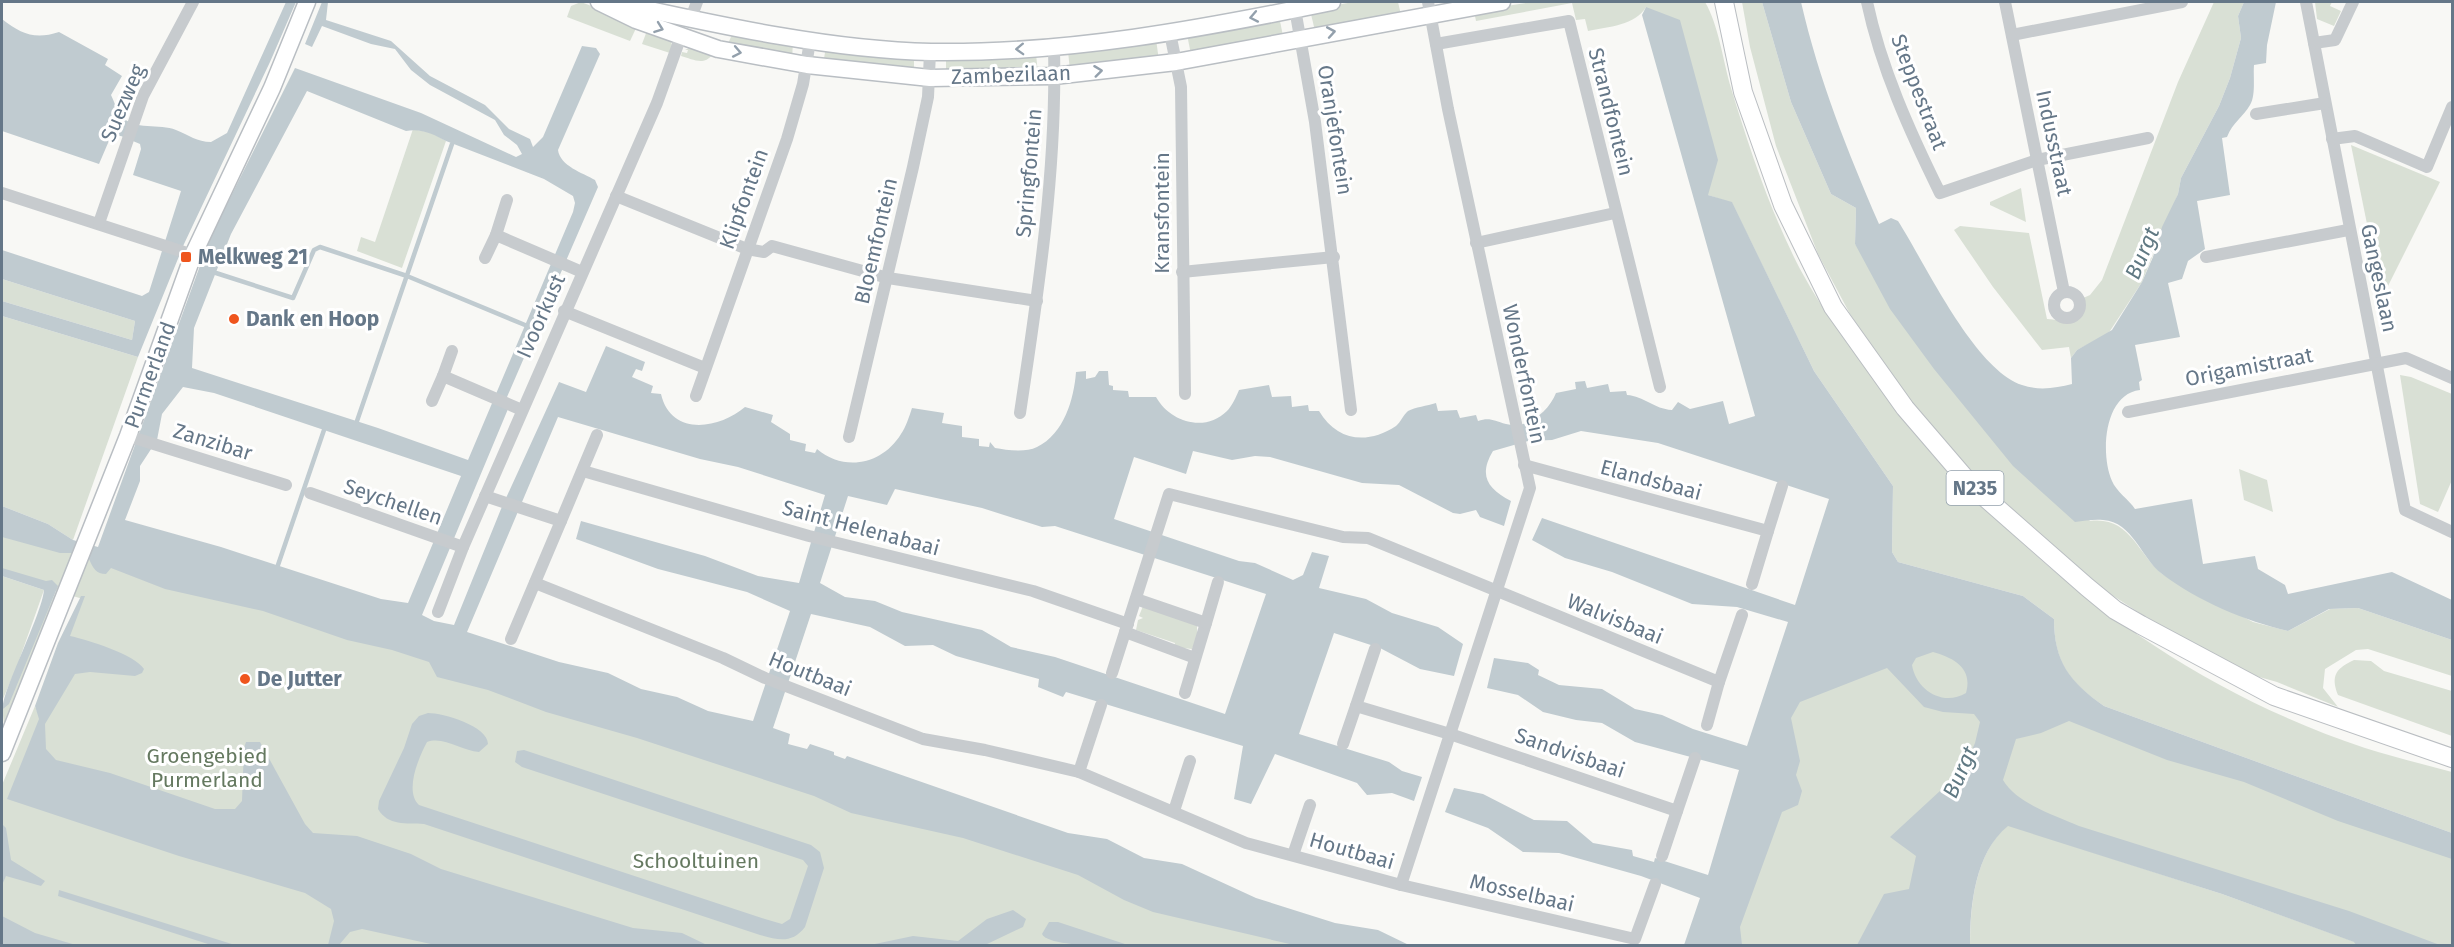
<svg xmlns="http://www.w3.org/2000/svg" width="2454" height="947" font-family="'Fira Sans',sans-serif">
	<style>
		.green { fill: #d9e0d5 }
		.water { fill: #c0cbd0; fill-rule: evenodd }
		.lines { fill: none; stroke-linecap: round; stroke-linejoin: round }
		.stream { stroke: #c0cbd0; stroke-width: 4.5 }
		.secondary-casing { stroke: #b9bec3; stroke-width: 19 }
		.primary-casing { stroke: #babec2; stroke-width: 20 }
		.street { stroke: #c7cbce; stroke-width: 12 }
		.secondary { stroke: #fff; stroke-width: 16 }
		.primary { stroke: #fff; stroke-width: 18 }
		.oneway { stroke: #93a0ac }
		.poi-dot { fill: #ef551d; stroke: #fff; stroke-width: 2 }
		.labels { text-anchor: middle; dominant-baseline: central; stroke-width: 6; stroke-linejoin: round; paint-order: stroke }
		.shield { fill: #fff; stroke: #93a0ac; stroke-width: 1.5 }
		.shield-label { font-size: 20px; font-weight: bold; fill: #657788 }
		.street-label { font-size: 21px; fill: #657788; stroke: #fff }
		.poi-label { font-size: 21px; font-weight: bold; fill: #657788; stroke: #fff; text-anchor: start }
		.park-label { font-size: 21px; fill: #657960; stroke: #fff }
		.water-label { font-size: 22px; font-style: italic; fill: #607983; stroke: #fff }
	</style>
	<rect width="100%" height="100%" fill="#f8f8f5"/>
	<g class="green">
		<path d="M581,2L638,24L630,41L567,17L571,6Z"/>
		<path d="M1353,2H1398L1401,15L1315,31L1310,10Z"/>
		<path d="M1532,2H1705C1719,26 1723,61 1731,88C1750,150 1770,211 1800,269C1827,319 1862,364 1898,409C2019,562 2178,686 2365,748C2393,757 2423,764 2452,772V833L2104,706C2069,682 2054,662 2054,619L2023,596L1898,562L1892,552L1893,486L1814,371L1732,203L1708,195L1646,7C1636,25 1608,27 1588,31L1585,19L1576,20L1572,3L1476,21L1474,11Z"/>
		<path d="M1742,2H1762L1791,102L1831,194L1856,208L1855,244L2090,521C2130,516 2137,553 2162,574L2253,622L2288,631L2330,609L2358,608L2452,640V676L2368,649L2356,650L2325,669L2323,688L2338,707L2277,682L2238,671L2183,641L2101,588L1993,499L1901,390L1850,314L1818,254L1776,146L1750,47Z"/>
		<path d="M2214,2H2244L2238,16L2241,38L2230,78L2219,106L2181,178L2178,194L2142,282L2108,334L2077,350L2071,358L2069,347L2042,350L1993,287L1954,230L1960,226L2029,233L2047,319C2061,319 2075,329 2083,313L2081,299L2090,295L2102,280L2178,82Z"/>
		<path d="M2315,2H2332L2330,6L2341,11L2334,26L2317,19Z"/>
		<path d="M1279,16L1283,36L1191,55L1187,34Z"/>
		<path d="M648,28L670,39L672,45L670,53L642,44Z"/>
		<path d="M734,30L793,42L792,59L727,46Z"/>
		<path d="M1156,39L1159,61L1070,71L1068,51Z"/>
		<path d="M691,47L712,55C704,66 692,59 681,56L682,52L687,53L688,50H685Z"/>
		<path d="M826,47L914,54V73L823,64Z"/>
		<path d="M1036,54L1038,74H946V55Z"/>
		<path d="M413,129L432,133L446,141L402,268L357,251L361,237L375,242Z"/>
		<path d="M2351,145L2440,182L2387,288H2380Z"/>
		<path d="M2021,188L2026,222L1990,205V202Z"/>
		<path d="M2,279L135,321L132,340L2,301Z"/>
		<path d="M2,316L138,357L73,540L48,524L2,506Z"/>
		<path d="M2400,375L2411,377L2452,394V480L2438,512L2420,504Z"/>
		<path d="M2239,469L2267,480L2273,512L2244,500Z"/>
		<path d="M2,520L1341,945H2V785L35,706L37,711L83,599L59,592L4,725L2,706L3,709L56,591L2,573Z"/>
		<path d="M2,576L44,590L16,669L2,701Z"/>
		<path d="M1143,606L1197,624V638L1192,649L1174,647L1175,643L1136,630L1138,620L1143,618L1139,616Z"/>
		<path d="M1825,610L1962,625L2088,714L2452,839V945H2407L1979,805L1909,945L1705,946Z"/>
		<path d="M2354,660L2371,661L2384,671L2452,691V736L2338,695C2330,675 2337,668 2354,660Z"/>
		<path d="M2008,825L2222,894L2355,942L2356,945L1970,946C1970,905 1975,853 2008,825Z"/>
	</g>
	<g class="water">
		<path d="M286,2H296L270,62L184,244L138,357L2,316V301L132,340L135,321L2,279V250L142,296L149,292L181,191L133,175L141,149L140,144L121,136H111L99,164L2,131V19C21,34 35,40 59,32L108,59L105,65L122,76L111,95C114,101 117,111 121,116C134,131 160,123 176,130C189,135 197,142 211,142L227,133Z"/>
		<path d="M322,2H328L326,20L391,41L430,76L485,105L509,129L530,139L533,147L543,137L582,46L596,48L600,54L558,150C560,166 583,173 595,180L598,187L507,397L508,409L422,615L434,621L454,625L501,509L559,382L586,392L606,346L645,362L642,371L636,369L632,377L653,386L651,393L661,394C671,437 719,429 745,407L773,415L771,422L790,434V440L806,444L805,451L815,453L817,449C844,472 882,465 901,434C906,427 909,417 912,408L944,413L942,423L962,426V437L979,439V446L989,447L990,442L995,448C1007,450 1025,453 1037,447C1064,434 1074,399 1076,372L1086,371V379L1095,377L1099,371H1108L1109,385L1113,386V390L1128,391L1129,397H1156C1170,422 1205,433 1227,411C1232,406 1236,397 1239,390L1269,385L1272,397L1291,396L1292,407L1308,405L1309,411H1319C1337,441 1367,445 1396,426C1401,422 1403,415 1408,411C1415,407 1427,406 1436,403L1438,411L1457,410L1460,418L1476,415L1478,421C1490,417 1494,421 1506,424C1527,430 1549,411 1556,393L1576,389L1575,382L1585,381L1587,388L1608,384L1610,392L1626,391L1627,395C1644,396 1654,409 1672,410L1678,402L1690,409L1723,401L1729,424L1755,416L1642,15L1646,7L1680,20L1718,160L1708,195L1732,202L1814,371L1893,486L1892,552L1898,562L2023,596L2054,619C2054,662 2070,682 2104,706L2452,833V859L2338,821L2244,782L2167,760L2069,721L2041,733L2016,739L2003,780C2017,804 2055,815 2079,826L2349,911L2440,945H2356L2354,942L2222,894L2008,826C1975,853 1970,905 1970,945H1857L1884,894L1909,889L1916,856L1890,837L1941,790L1956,785L1975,743L1980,722L1974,714L1943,712L1924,707L1887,668L1800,702L1791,718L1800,761L1796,775L1802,791L1798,805L1782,812L1740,927L1742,945H1684L1700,898L1641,876L1559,853L1523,852L1488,828L1445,812L1454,788L1483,794L1534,820L1567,821L1593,843L1632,850L1633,856L1654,862L1655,858L1708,875L1739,770L1635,742L1602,723L1576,720L1543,712L1518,695L1487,688L1494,658L1528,663L1539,670L1538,675L1559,685L1602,689L1635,709L1662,715L1693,729L1747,746L1788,622L1737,607L1692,604L1612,572L1565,558L1532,540L1542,518L1795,605L1829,499L1658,443L1581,431L1552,440L1528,441L1493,451C1478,476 1488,489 1511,501L1504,526L1480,517L1476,510L1460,514L1453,513L1399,485L1362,483L1270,457L1255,456L1232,460L1193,451L1186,474L1134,457L1114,519L1239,561L1255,563L1293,580L1303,575L1312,552L1329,556L1319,588L1366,599L1392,613L1438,627L1463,644L1454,676L1420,669L1380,648L1334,633L1299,734L1389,762L1402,771L1422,777L1414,801L1392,793L1367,795L1357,783L1275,754L1251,804L1234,799L1243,746L1066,692L1063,697L1038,687L1039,679L956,656L933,645L905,646L870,627L811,614L773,728L790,734L788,744L807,749L810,744L834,752V755L845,759L847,756L1068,833L1107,839L1144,858L1182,864L1256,898L1335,923L1378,930L1411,946L1294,945L1153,912L1124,900L1078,875L963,838L851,813L814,796L637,738L546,712L488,690L437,677L429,662L392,650L347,640L263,611L165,589L111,568L106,574C96,574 93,568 89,559L75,553H60L2,537V506L48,524L73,540L98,547L210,238L295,68L421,113L516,157L522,154L517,145L504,135L495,120L430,85L411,70L395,49L371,44L322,26L312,47L305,44ZM307,91L406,131C421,128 433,134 446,141L544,179L573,196L575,203L573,212L468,460L378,428L192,368L194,328L231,234ZM183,387L214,393L461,476L408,603L381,599L221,547L125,520L140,481V466L157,440L162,414ZM558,417L700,459L738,467L825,495L799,583L758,576L705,556L581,521L576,539L658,569L747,592L790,611L753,721L708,711L677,697L641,689L608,673L559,662L467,632ZM895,489L982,508L1042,527L1055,526L1266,594L1225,714L1055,657L1011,647L982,630L902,612L875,601L845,597L820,583L848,496L887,505ZM1933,652C1954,658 1973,668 1966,693C1943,707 1916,690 1912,665L1916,658Z"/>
		<path d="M1762,2H1801C1819,80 1847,150 1879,224L1891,218L1898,221C1925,263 1974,369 2022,385C2039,391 2056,388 2072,384L2071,358L2077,350L2112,330L2142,282L2153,257L2162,227L2178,194L2181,178L2219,106L2230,78L2241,38L2238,16L2244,2H2276L2267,45L2266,63L2254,65C2253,77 2256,95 2250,105C2243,117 2233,122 2227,137L2222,138L2230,195L2197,201L2205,249L2188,261L2182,279L2168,283L2180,337L2135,345L2142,380L2139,382L2140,390C2104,394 2100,454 2112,481C2116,491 2129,500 2135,509L2192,499L2203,564L2255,556L2258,569L2285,585L2288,594L2392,572L2452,600V640L2358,608L2329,609L2288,631C2245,621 2198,601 2162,574C2141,558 2133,522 2103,520C2094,519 2084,521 2075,522L2013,466L1934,369L1890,309L1855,244L1856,208L1831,194L1791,102Z"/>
		<path d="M2,568L46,581L52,580L58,586L9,704L3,709C0,695 42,615 44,590L2,576Z"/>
		<path d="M81,596H85L70,636C88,640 134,654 144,669L142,673L135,676L90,672L75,674L45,724L46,749L56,760L110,773L215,809H235L242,801L244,748L246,742H260L305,824L313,833L357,836L411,854L441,869L633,928L682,933L707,945L440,946L362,929L350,932L339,945H328L334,921L331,909L305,893L179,856L7,799L39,719L35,706L58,643Z"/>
		<path d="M428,713C443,713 488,726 488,744L479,752C462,751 444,736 427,742C419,757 404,791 419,805L765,919L782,924L790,919L808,866L803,860L522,767L515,762L517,751L524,750L811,845L820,852L824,868L805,927C792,944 778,940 760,935L424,824C406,823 388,826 378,809L379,801L404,748L412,724L419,716Z"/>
		<path d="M2,824L6,828L11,860L45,881L41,886L6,876L2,885Z"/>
		<path d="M59,890L235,945H211L58,896Z"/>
		<path d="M1013,910L1026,919L1023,927L985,945H870L913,936L958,941L987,919Z"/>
		<path d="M2,916L35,933L76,945H2Z"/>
		<path d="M1049,922H1058L1128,945C1111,946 1048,947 1042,934Z"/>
	</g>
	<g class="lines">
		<g class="stream">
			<path d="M216,273L293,298L314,250L320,247L407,276L525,325"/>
			<path d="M357,421L452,144"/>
			<path d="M278,565L324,430"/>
		</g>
		<defs>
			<g id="secondary">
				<path d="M599,2L636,20L718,49L807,65L930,78L1054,76L1176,62L1502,2"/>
				<path d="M613,2C714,24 828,50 931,52C1067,54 1200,29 1332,2"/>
				<path d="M2,753L128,436L193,255L272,88L307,2"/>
			</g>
			<path id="primary" d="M1724,2L1743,92L1783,205L1833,307L1905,408L1972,486L2087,587L2115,610L2141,625L2274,696L2452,758"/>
		</defs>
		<use href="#secondary" class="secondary-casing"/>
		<use href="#primary" class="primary-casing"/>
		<g class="street">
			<path d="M1867,2C1881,68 1910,132 1940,193L2037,160L2148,138"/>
			<path d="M2005,2L2064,292"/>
			<path d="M2306,2L2405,510L2452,532"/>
			<path d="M1295,9L1315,122L1351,410"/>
			<path d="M691,18L697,2"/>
			<path d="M1170,33L1181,87L1185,394"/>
			<path d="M2012,35L2182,2"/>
			<path d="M2314,43L2335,40L2353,2"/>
			<path d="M1436,44L1569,21L1660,387"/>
			<path d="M2256,114L2325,103"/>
			<path d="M2332,139L2355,136L2427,167L2452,107"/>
			<path d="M2,193L193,255"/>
			<path d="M616,196L747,249L764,252L772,246L888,278L1037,301"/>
			<path d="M507,200L496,235L582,272"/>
			<path d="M99,223L143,96L193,2"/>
			<path d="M1476,243L1615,213"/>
			<path d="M2206,257L2348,230"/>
			<path d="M485,258L496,235"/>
			<path d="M1182,272L1334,257"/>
			<circle cx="2067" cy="305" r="13"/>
			<path d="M564,311L705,368"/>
			<path d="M443,376L452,351"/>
			<path d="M696,396L787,139L803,84L810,41"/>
			<path d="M432,401L443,376L522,410"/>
			<path d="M2128,412L2406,358L2452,378"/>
			<path d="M1020,413C1038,293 1057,170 1054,48"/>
			<path d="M128,436L286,485"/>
			<path d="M849,437L913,167L928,97L930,52"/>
			<path d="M1524,465L1768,531L1782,486"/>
			<path d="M583,471L809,536L1033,591L1128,624"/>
			<path d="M310,493L463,547"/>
			<path d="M485,496L561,521L511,639"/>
			<path d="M561,521L597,435"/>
			<path d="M535,583L723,658L765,678L923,739L985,750L1079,772L1246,843L1401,885L1635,939L1655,884"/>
			<path d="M1752,584L1768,531"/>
			<path d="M1136,599L1206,623L1185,693"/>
			<path d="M438,612L463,547L657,103L681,36"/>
			<path d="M1206,623L1218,582"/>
			<path d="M1125,632L1195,658"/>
			<path d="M1375,649L1356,706L1450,734L1677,811L1695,758"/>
			<path d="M1112,673L1169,494L1343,537L1368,538L1719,682L1742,615"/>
			<path d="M1707,725L1719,682"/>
			<path d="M1343,744L1356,706"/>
			<path d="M1079,772L1101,705"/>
			<path d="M1174,811L1190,761"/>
			<path d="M1293,855L1310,805"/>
			<path d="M1662,856L1677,811"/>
			<path d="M1401,885L1530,488L1448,109L1428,2"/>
		</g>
		<use href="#secondary" class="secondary"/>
		<use href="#primary" class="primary"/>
	</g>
	<defs><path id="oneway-chevron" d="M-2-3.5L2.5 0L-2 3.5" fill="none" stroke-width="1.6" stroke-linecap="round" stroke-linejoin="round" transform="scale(1.5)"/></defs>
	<g class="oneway">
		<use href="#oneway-chevron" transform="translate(1254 17) rotate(169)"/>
		<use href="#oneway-chevron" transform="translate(659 28) rotate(20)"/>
		<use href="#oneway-chevron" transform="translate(1331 32) rotate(-10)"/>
		<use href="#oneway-chevron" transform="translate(1020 49) rotate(178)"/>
		<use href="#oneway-chevron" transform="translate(737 52) rotate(11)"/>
		<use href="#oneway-chevron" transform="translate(1098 71) rotate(-7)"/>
	</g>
	<g class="poi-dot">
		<rect x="180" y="251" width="12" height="12" rx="3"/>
		<circle cx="234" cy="319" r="6"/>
		<circle cx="245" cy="679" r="6"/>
	</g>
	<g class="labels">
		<rect class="shield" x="1946.5" y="471" width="57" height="34" rx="4.5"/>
		<g class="shield-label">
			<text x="1975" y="488">N235</text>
		</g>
		<g class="street-label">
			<text transform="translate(1011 75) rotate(-2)">Zambezilaan</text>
			<text transform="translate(1919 92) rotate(69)">Steppestraat</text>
			<text transform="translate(123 103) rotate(-67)">Suezweg</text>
			<text transform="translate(1611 112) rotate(76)">Strandfontein</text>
			<text transform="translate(1335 130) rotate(81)">Oranjefontein</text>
			<text transform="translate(2054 143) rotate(78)">Indusstraat</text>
			<text transform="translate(1029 173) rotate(-85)">Springfontein</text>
			<text transform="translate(744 199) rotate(-70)">Klipfontein</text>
			<text transform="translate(1162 213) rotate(-90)">Kransfontein</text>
			<text transform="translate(876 241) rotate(-77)">Bloemfontein</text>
			<text transform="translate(2379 278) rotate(78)">Gangeslaan</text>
			<text transform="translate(541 316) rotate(-66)">Ivoorkust</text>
			<text transform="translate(2249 367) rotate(-11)">Origamistraat</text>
			<text transform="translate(1524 374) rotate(78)">Wonderfontein</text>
			<text transform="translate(150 375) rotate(-70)">Purmerland</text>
			<text transform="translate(213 442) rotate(17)">Zanzibar</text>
			<text transform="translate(1651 480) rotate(15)">Elandsbaai</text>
			<text transform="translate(393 502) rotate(19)">Seychellen</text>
			<text transform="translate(861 528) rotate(15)">Saint Helenabaai</text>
			<text transform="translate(1615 619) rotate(22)">Walvisbaai</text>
			<text transform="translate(810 674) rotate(22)">Houtbaai</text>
			<text transform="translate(1570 753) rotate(19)">Sandvisbaai</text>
			<text transform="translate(1352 851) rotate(16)">Houtbaai</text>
			<text transform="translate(1522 893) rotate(13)">Mosselbaai</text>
		</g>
		<g class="poi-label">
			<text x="198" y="257">Melkweg 21</text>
			<text x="246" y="319">Dank en Hoop</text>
			<text x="257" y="679">De Jutter</text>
		</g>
		<g class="park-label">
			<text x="207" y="756">Groengebied<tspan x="207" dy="24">Purmerland</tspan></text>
			<text x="696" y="861">Schooltuinen</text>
		</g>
		<g class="water-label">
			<text transform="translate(2142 253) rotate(-67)">Burgt</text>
			<text transform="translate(1960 772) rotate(-66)">Burgt</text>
		</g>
	</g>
	<rect width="2454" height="947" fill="none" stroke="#657788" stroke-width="6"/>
</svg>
